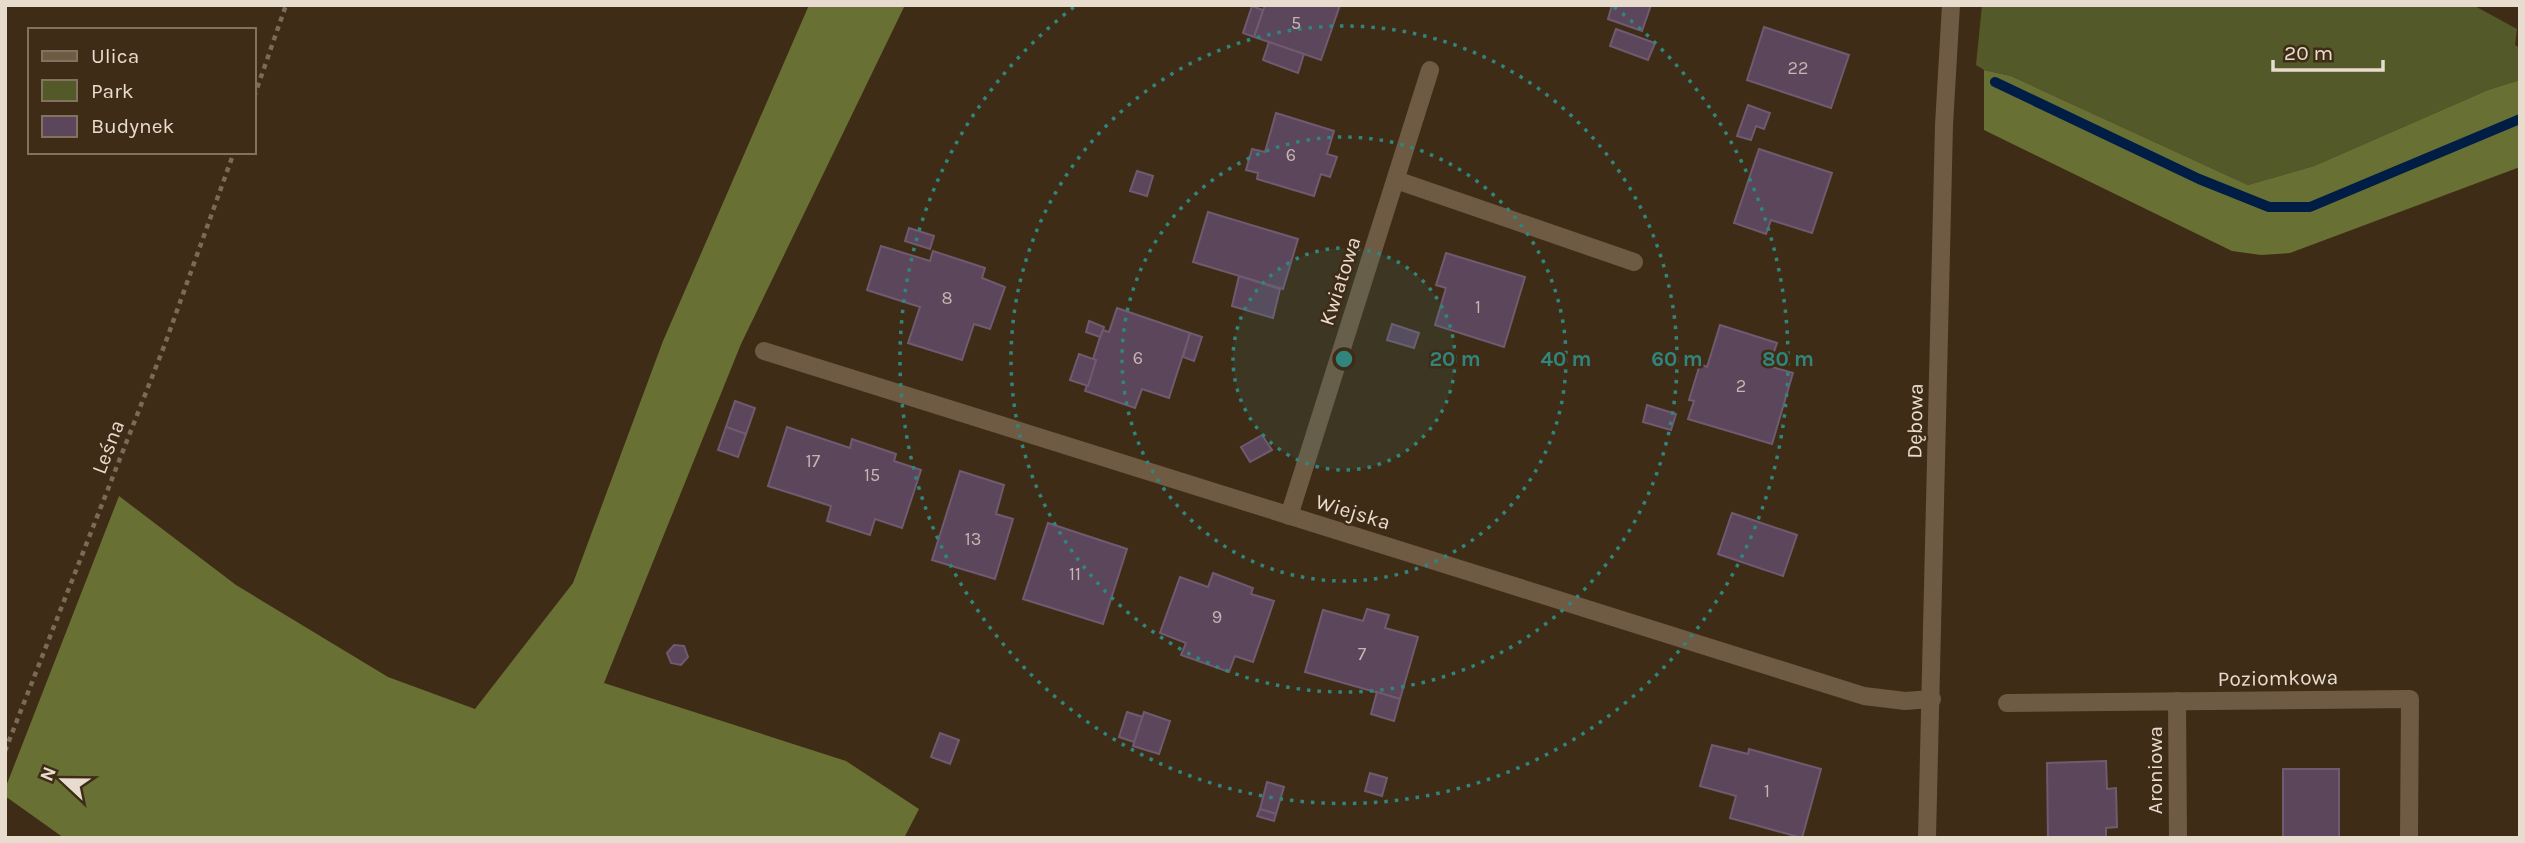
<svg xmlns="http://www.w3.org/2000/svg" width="2525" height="843" font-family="Karla,sans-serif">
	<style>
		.green { fill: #535928 }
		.forest { fill: #687034 }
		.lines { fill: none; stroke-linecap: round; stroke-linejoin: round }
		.stream { stroke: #001d45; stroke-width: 10 }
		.building { fill: #5c465c; stroke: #705a70; stroke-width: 2 }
		.path { stroke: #7a6a57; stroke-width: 4.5; stroke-dasharray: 5 5; stroke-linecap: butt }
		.minor { stroke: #6f5a43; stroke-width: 18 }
		.ring { fill: none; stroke: #30857d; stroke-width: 3.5; stroke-dasharray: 3.5 7 }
		.labels { text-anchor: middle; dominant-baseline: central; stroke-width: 5; stroke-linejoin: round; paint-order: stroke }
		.number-label { font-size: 18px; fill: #c5b6b2 }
		.street-label { font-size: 21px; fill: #e8dccf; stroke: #3f2c16 }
		.centre { fill: #30857d; stroke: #3f2c16; stroke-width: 3.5 }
		.ring-label { font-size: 21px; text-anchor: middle; font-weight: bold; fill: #30857d; stroke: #3f2c16; stroke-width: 5; stroke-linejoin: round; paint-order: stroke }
	</style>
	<rect width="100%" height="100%" fill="#3f2c16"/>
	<path class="green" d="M1982,5H2473L2517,29L2515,45L2520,48V80L2488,90L2314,166L2248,185L2011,76L1984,70L1976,65Z"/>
	<g class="forest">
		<path d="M809,5H905L741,344L604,683L846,761L919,809L904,838H64L5,796V789L119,496L236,585L388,677L475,709L573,583L663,341Z"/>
		<path d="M1984,70L2011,76L2248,185L2314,166L2488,90L2520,80V167L2290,253L2261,255L2232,251L1984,130Z"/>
	</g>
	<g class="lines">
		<path class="stream" d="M1995,82L2199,179L2269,207H2310L2520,119"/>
	</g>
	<g class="building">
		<path d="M1265,5H1340L1321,60L1254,37Z"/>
		<path d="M1612,5H1651L1642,31L1608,19Z"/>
		<path d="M1252,6L1263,10L1254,37L1243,33Z"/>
		<path d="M1764,27L1849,55L1831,108L1747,80Z"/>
		<path d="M1616,29L1655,43L1648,60L1610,46Z"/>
		<path d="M1269,42L1304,54L1298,73L1263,60Z"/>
		<path d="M1748,105L1770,113L1764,129L1756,126L1751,140L1737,136Z"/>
		<path d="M1276,113L1334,131L1327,154L1337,157L1330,177L1321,174L1314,196L1257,179L1258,173L1246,170L1252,149L1265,152Z"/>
		<path d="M1759,149L1832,173L1812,233L1771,220L1766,234L1734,223Z"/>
		<path d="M1137,171L1153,176L1147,196L1130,191Z"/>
		<path d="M1208,212L1298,239L1283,289L1193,262Z"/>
		<path d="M909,228L934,236L930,249L905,241Z"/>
		<path d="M881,246L930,261L933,251L985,268L982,278L1005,287L990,329L974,324L962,360L908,343L920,307L867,290Z"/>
		<path d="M1446,253L1525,277L1504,347L1435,325L1446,288L1436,285Z"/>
		<path d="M1239,276L1280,289L1273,318L1232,306Z"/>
		<path d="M1117,308L1190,333L1169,398L1142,389L1135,408L1085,391L1096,360L1093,359L1100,337L1103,330L1109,332Z"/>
		<path d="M1089,321L1104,327L1100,337L1086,332Z"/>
		<path d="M1392,324L1419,333L1414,348L1387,340Z"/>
		<path d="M1720,325L1777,343L1769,366L1793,373L1772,444L1688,419L1694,401L1689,400L1700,364L1707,367Z"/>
		<path d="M1190,333L1202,337L1194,361L1183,357Z"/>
		<path d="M1079,354L1096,360L1088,386L1070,380Z"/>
		<path d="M735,401L755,408L746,434L726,427Z"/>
		<path d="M1647,405L1676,414L1671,430L1643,422Z"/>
		<path d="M726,427L746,434L738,457L718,450Z"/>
		<path d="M787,427L850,448L852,439L896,454L894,461L921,470L902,528L875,519L870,535L827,521L831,506L768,486Z"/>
		<path d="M1262,435L1272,450L1250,462L1241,447Z"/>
		<path d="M960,471L1004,485L996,514L1013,519L995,579L932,560Z"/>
		<path d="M1732,513L1797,535L1783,576L1718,554Z"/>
		<path d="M1048,523L1127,549L1103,624L1023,599Z"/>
		<path d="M1213,573L1253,588L1251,594L1274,601L1253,662L1235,656L1229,672L1181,655L1186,643L1160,633L1180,577L1208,587Z"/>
		<path d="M1367,609L1389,615L1385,628L1418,637L1400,699L1305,672L1323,610L1363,621Z"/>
		<path d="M674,645L684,646L688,657L681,665L671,663L667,653Z"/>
		<path d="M1377,692L1400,699L1394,721L1371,714Z"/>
		<path d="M1127,712L1143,717L1134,742L1119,737Z"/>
		<path d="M1144,712L1170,721L1159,754L1133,746Z"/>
		<path d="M940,733L959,740L950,764L931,757Z"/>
		<path d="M1712,745L1748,754L1749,749L1821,769L1802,838L1730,818L1736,796L1700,786Z"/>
		<path d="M2106,761L2107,789L2116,788L2117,827L2106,828V838H2048L2047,763Z"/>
		<rect x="2283" y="769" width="56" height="69"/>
		<path d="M1370,773L1387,778L1382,796L1365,791Z"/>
		<path d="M1267,782L1284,787L1276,814L1260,809Z"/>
		<path d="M1260,809L1276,814L1274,821L1257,816Z"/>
	</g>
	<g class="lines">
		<g class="path">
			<path d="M254,97L286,5"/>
			<path d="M5,751L165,344L234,152"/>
		</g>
		<g class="minor">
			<path d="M1396,180L1634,262"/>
			<path d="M764,351C1132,463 1497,582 1864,696L1905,701L1932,699"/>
			<path d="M1289,516L1430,70"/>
			<path d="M2177,701L2178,838"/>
			<path d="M2007,703L2410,699L2409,838"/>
			<path d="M1927,838L1944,125L1951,5"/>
		</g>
	</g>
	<circle cx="1344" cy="359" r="111" fill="#30857d" fill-opacity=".12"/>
	<g class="ring">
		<circle cx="1344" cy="359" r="111"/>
		<circle cx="1344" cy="359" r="222"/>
		<circle cx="1344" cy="359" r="333"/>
		<path d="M1614 7A444 444 0 1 1 1074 7"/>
	</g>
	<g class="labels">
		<g class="number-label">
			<text x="1296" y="23">5</text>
			<text x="1798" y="68">22</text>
			<text x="1291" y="155">6</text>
			<text x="947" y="298">8</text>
			<text x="1478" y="307">1</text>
			<text x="1138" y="358">6</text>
			<text x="1741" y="386">2</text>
			<text x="813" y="461">17</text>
			<text x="872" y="475">15</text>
			<text x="973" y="539">13</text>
			<text x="1075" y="574">11</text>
			<text x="1217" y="617">9</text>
			<text x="1362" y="654">7</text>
			<text x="1767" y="791">1</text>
		</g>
		<g class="street-label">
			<text transform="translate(1340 281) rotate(-72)">Kwiatowa</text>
			<text transform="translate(1915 421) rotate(-89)">Dębowa</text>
			<text transform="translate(108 447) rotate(-69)">Leśna</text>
			<text transform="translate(1353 512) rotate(17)">Wiejska</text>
			<text transform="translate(2278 678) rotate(-1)">Poziomkowa</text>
			<text transform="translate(2155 770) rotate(-90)">Aroniowa</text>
		</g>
	</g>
	<circle cx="1344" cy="359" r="10" class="centre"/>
	<g class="ring-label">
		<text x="1455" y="366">20 m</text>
		<text x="1566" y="366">40 m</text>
		<text x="1677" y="366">60 m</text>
		<text x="1788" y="366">80 m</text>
	</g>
	<rect width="2525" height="843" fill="none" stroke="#e8dccf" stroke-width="14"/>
	<rect x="28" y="28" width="228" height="126" fill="#3f2c16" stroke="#837260" stroke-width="2"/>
	<rect x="42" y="51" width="35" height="10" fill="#6f5a43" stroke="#837260" stroke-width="2"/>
	<text x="91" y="63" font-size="21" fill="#e8dccf">Ulica</text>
	<rect x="42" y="80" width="35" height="21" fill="#535928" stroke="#837260" stroke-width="2"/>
	<text x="91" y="98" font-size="21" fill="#e8dccf">Park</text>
	<rect x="42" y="116" width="35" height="21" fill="#5c465c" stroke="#837260" stroke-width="2"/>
	<text x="91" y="133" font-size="21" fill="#e8dccf">Budynek</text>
	<g transform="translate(63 780) rotate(292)" stroke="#3f2c16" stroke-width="5" paint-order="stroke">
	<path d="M0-5L12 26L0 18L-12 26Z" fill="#e8dccf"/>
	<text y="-10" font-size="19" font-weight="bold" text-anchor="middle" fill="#e8dccf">N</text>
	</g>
	<path d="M2273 60v10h110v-10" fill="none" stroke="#e8dccf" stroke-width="3.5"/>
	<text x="2284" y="60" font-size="21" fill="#e8dccf" stroke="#3f2c16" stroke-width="5" paint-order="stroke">20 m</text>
</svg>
